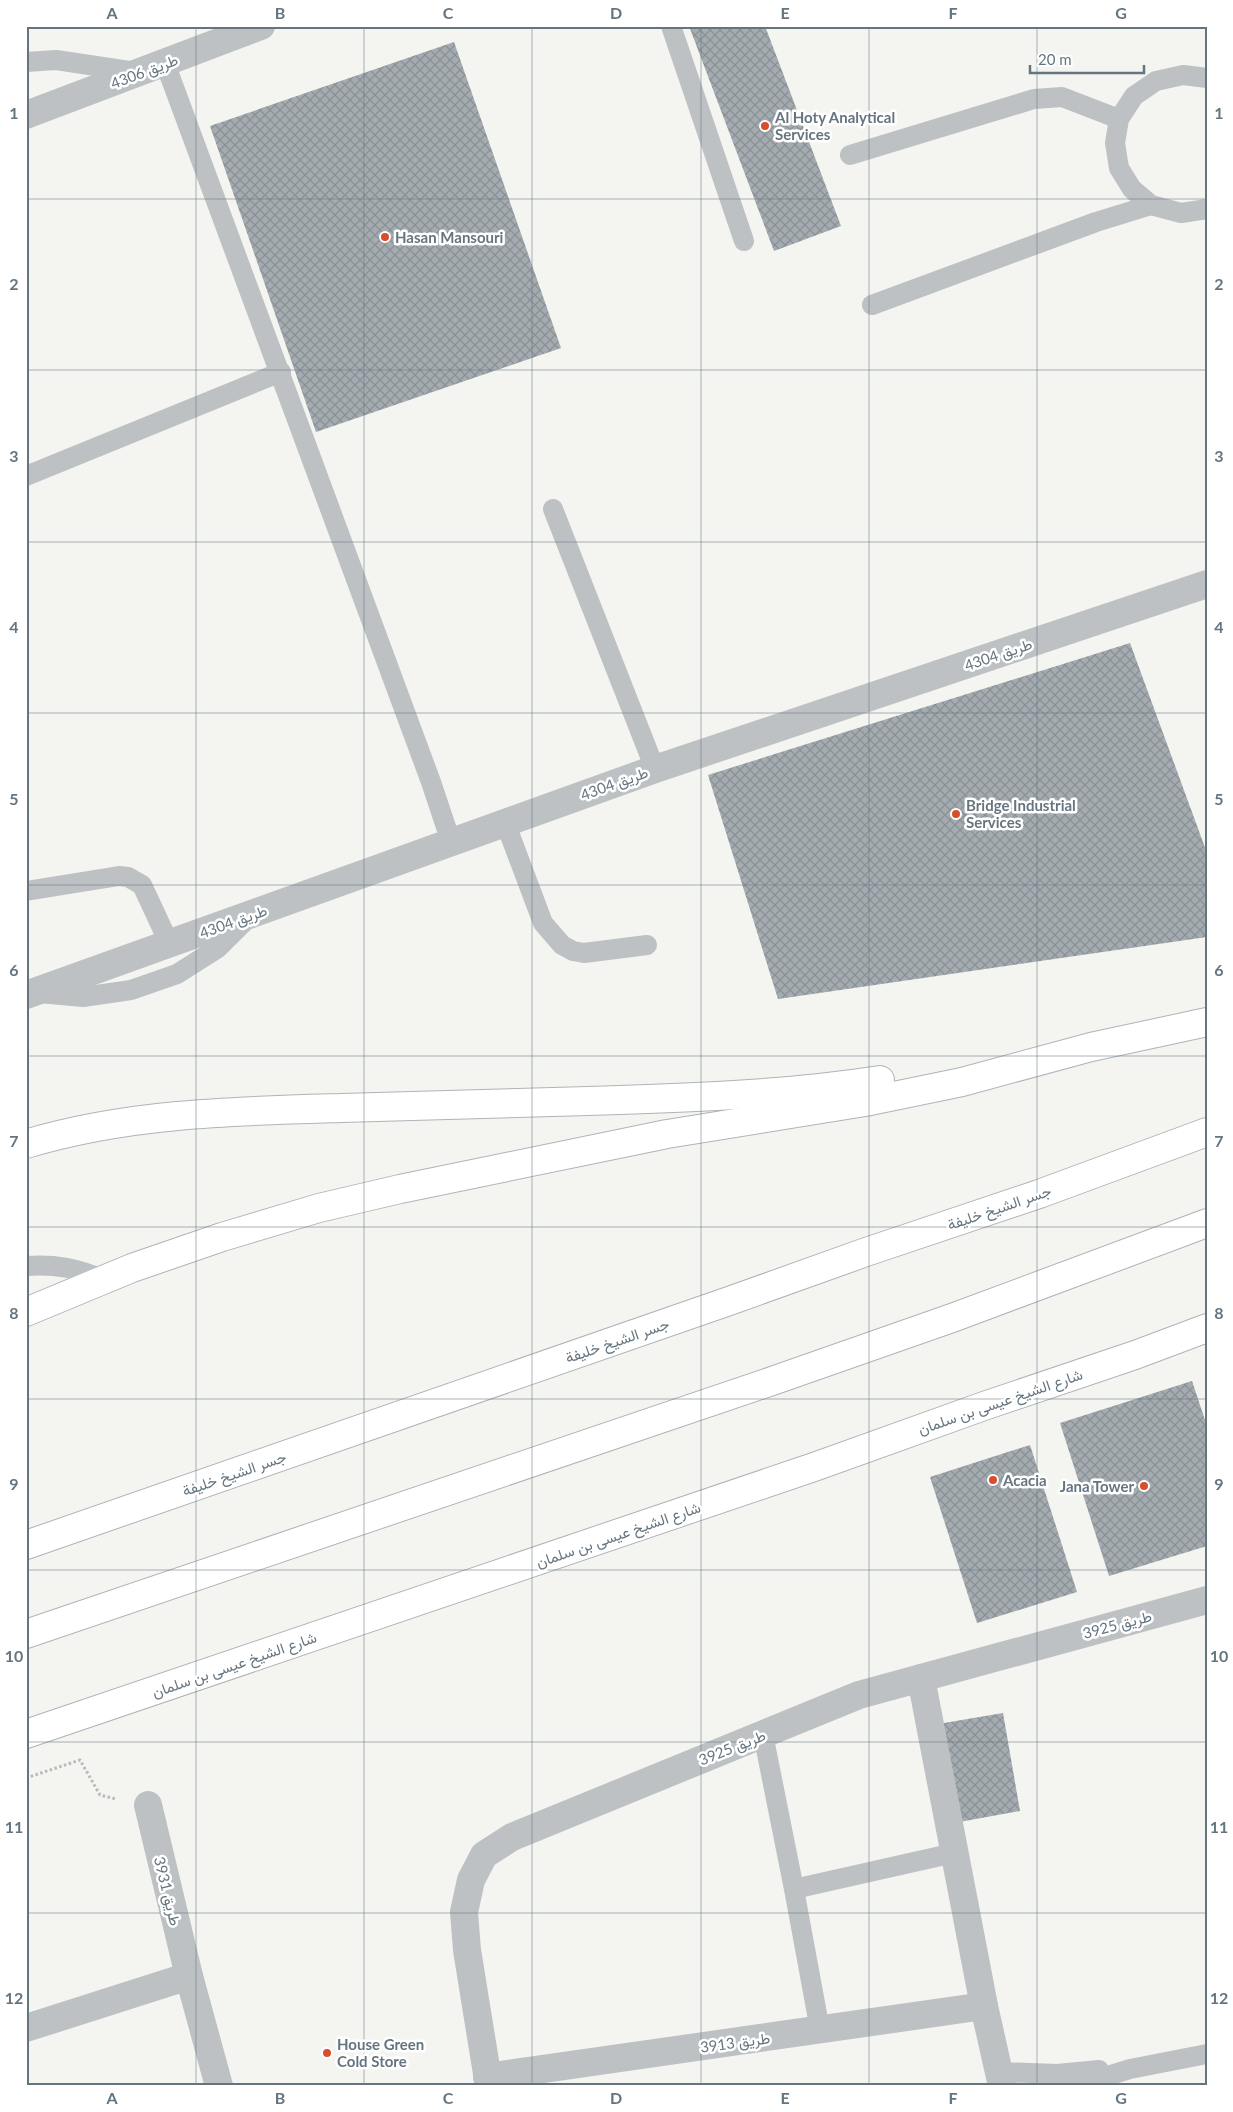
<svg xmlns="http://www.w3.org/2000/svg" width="1233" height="2112" font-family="Lato,Vazirmatn,sans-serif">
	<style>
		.building { fill: url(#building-cross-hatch) }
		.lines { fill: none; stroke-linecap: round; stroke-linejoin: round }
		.motorway-casing { stroke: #b0b4b7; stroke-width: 30 }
		.path { stroke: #b7babc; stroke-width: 3; stroke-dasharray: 2.5 2.5; stroke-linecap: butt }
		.service { stroke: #bdc1c4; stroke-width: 20 }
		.minor { stroke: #bdc1c4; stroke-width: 28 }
		.motorway { stroke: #fff; stroke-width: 28 }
		.grid { fill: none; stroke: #657580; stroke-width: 1; stroke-opacity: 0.55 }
		.poi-dot { fill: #d84e2d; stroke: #fff; stroke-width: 2 }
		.labels { text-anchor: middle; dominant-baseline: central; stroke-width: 5; stroke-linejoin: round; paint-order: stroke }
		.street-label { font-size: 15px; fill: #657580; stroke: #fff }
		.poi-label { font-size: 15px; font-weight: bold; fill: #657580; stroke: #fff; text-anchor: start }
		.neatline { fill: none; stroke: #657580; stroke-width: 2 }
		.grid-label { font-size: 16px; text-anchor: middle; font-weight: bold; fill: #657580 }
	</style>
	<defs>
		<pattern id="building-cross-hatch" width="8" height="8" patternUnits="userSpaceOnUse" patternTransform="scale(1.25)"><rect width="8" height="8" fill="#a4acb1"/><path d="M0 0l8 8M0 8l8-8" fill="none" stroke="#899195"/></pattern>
	</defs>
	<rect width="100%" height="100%" fill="#f4f4f0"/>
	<g class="building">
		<path d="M689,26H765L841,226L774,251Z"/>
		<path d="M454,42L561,348L316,432L210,126Z"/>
		<path d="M1130,643L1207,853V937L778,999L708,775Z"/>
		<path d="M1192,1381L1207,1426V1546L1109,1576L1060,1423Z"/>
		<path d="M1030,1445L1077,1592L977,1623L930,1477Z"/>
		<path d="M1003,1713L1020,1811L954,1823L938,1724Z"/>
	</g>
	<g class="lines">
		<defs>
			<g id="motorway">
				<path d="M26,1144C128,1113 237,1111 342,1108C424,1106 506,1103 588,1101C686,1098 782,1095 880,1080"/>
				<path d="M26,1312L132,1268L222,1237L319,1208L400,1189L667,1134L865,1102L962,1082L1091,1047L1207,1022"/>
				<path d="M26,1545L732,1300L866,1252L1039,1194L1207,1132"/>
				<path d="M26,1634L775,1380L952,1318L1207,1223"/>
				<path d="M26,1734L814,1467L984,1406L1135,1355L1207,1328"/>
			</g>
		</defs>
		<use href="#motorway" class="motorway-casing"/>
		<path class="path" d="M26,1778L80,1760L100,1795L116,1799"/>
		<g class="service">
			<path d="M671,26L744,241"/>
			<path d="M26,62L56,60L136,72"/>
			<path d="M165,63L431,782L451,842"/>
			<path d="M1207,78L1183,75L1156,81L1134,96L1119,119L1115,143L1119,168L1132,189L1151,205L1181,213L1207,209"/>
			<path d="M850,155L1034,99L1062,97L1119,119"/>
			<path d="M872,305L1096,222L1151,205"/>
			<path d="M26,476L281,372"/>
			<path d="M553,509L655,769"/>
			<path d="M505,822L543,923L562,945L573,951L584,953L647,945"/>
			<path d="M26,891L119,876L128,877L142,885L169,943"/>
			<path d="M39,993L83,997L131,990L177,974L218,948L249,917"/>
			<path d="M26,1266C55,1264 78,1268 104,1280"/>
			<path d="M763,1734L794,1889L954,1853"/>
			<path d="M794,1889L820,2030"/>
			<path d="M998,2072L1057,2074L1099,2070"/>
			<path d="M1075,2086L1130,2069L1207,2054"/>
		</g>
		<g class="minor">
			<path d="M26,115L261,26"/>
			<path d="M26,995L655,769L1207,584"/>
			<path d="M921,1678L984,2006L1002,2086"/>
			<path d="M148,1805L189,1976L219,2086"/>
			<path d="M26,2028L189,1976"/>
			<path d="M487,2077L984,2006"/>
			<path d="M489,2086L467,1950L464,1912L471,1880L484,1855L512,1837L859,1695L1207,1600"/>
		</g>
		<use href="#motorway" class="motorway"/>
	</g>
	<path class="grid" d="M196,26V2086M364,26V2086M532,26V2086M701,26V2086M869,26V2086M1037,26V2086M26,199H1207M26,370H1207M26,542H1207M26,713H1207M26,885H1207M26,1056H1207M26,1227H1207M26,1399H1207M26,1570H1207M26,1742H1207M26,1913H1207"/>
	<g class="poi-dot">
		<circle cx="765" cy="126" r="5"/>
		<circle cx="385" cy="237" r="5"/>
		<circle cx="956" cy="814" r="5"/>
		<circle cx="993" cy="1480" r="5"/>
		<circle cx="1144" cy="1486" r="5"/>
		<circle cx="327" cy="2053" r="5"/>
	</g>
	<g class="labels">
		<g class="street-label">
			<text transform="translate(144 71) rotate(-21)">طريق 4306</text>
			<text transform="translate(998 654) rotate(-19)">طريق 4304</text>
			<text transform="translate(614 783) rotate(-20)">طريق 4304</text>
			<text transform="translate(233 921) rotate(-20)">طريق 4304</text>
			<text transform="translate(999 1207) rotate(-19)">جسر الشيخ خليفة</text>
			<text transform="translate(617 1340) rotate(-19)">جسر الشيخ خليفة</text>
			<text transform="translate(1000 1401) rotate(-19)">شارع الشيخ عيسى بن سلمان</text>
			<text transform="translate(234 1473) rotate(-19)">جسر الشيخ خليفة</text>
			<text transform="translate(618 1534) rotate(-19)">شارع الشيخ عيسى بن سلمان</text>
			<text transform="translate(1117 1624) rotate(-15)">طريق 3925</text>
			<text transform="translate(234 1664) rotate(-19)">شارع الشيخ عيسى بن سلمان</text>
			<text transform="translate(732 1747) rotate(-22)">طريق 3925</text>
			<text transform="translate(168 1891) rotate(76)">طريق 3931</text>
			<text transform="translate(735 2042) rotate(-8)">طريق 3913</text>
		</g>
		<g class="poi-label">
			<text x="775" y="117">Al Hoty Analytical<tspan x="775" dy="17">Services</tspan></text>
			<text x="395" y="237">Hasan Mansouri</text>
			<text x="966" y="805">Bridge Industrial<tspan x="966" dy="17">Services</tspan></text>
			<text x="1003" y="1480">Acacia</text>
			<text x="1134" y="1486" text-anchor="end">Jana Tower</text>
			<text x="337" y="2044">House Green<tspan x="337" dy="17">Cold Store</tspan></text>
		</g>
	</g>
	<rect width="1233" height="2112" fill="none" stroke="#ffffff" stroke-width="55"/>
	<path d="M1030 65v8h114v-8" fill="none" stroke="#657580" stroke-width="2.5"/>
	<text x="1038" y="65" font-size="15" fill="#657580" stroke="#ffffff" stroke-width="4" paint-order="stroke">20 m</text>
	<rect x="28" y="28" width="1178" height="2056" class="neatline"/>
	<g class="grid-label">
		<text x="112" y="19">A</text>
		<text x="280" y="19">B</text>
		<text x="448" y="19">C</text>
		<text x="616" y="19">D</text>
		<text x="785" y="19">E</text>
		<text x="953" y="19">F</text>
		<text x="1121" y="19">G</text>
		<text x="14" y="119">1</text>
		<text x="1219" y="119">1</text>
		<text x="14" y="290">2</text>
		<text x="1219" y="290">2</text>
		<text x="14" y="462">3</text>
		<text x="1219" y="462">3</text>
		<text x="14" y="633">4</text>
		<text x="1219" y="633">4</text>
		<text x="14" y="805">5</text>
		<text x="1219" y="805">5</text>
		<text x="14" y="976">6</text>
		<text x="1219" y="976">6</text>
		<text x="14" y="1147">7</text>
		<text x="1219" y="1147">7</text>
		<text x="14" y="1319">8</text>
		<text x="1219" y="1319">8</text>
		<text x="14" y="1490">9</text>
		<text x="1219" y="1490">9</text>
		<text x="14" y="1662">10</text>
		<text x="1219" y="1662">10</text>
		<text x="14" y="1833">11</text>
		<text x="1219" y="1833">11</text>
		<text x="14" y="2004">12</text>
		<text x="1219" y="2004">12</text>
		<text x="112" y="2104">A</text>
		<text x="280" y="2104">B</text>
		<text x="448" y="2104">C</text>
		<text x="616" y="2104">D</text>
		<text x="785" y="2104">E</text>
		<text x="953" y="2104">F</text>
		<text x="1121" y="2104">G</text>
	</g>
</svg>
